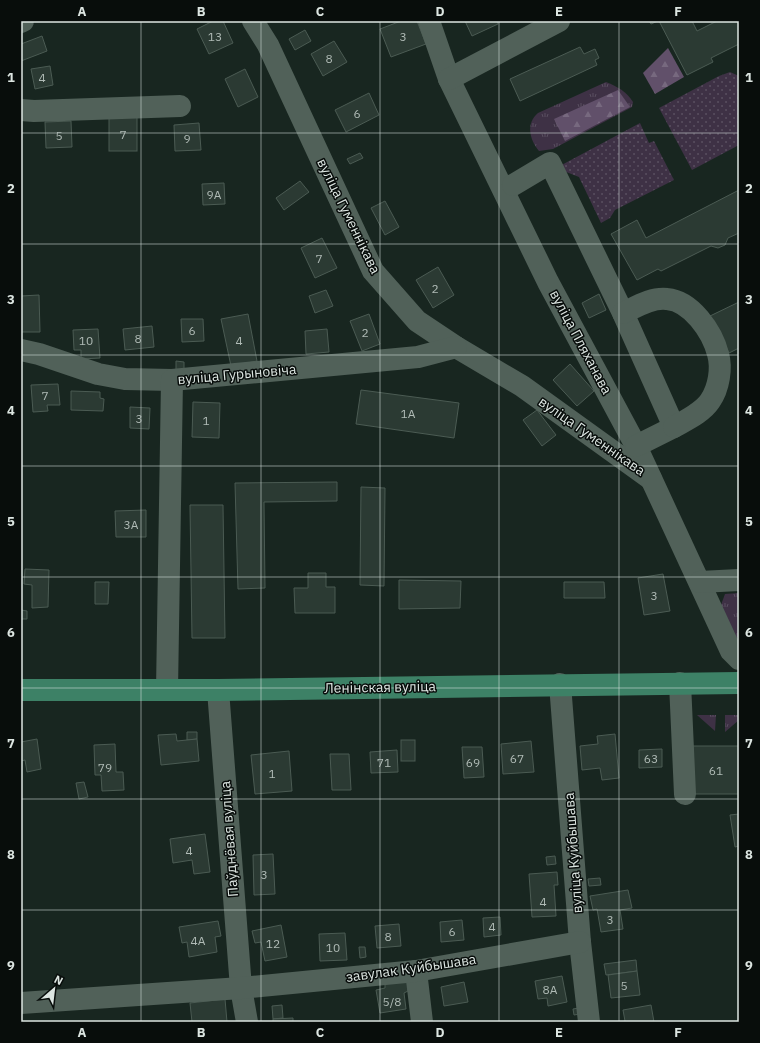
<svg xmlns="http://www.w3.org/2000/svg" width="760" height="1043" font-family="'IBM Plex Sans',sans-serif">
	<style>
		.grass { fill: url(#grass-tufts) }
		.forest { fill: url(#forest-firs) }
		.park { fill: url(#park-dots) }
		.building { fill: #2b3a33; stroke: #4b5b53 }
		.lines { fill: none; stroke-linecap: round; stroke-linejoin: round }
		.minor { stroke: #516159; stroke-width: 22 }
		.major { stroke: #3d8166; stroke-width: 22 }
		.grid { fill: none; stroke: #dde6e2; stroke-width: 1; stroke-opacity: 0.55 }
		.labels { text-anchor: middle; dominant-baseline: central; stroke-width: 3; stroke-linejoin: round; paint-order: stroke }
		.number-label { font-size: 12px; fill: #b0bbb6 }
		.street-label { font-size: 14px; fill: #dde6e2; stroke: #080d0b }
		.neatline { fill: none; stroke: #dde6e2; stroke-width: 1.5 }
		.grid-label { font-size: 13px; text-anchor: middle; font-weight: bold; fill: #dde6e2 }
	</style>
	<defs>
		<pattern id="grass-tufts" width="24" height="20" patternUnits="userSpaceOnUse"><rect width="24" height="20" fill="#3e3145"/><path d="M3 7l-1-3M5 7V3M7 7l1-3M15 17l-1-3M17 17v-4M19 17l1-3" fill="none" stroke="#594f60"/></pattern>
		<pattern id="forest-firs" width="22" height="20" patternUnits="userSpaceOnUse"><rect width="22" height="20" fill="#61506a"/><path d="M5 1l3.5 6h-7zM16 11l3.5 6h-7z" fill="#77697f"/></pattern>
		<pattern id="park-dots" width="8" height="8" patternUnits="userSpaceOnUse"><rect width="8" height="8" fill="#3e3145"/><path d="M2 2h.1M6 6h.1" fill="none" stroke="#594f60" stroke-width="1.8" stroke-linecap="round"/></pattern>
	</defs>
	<rect width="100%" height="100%" fill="#182620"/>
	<g class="grass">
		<path d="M606,82C618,87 626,91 633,102L632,107L553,149L539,151C529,139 526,123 538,113Z"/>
		<path d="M739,593V653L721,605L725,594Z"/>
		<path d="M697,715H716L715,731Z"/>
		<path d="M725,715H739V720L725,732Z"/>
	</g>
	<g class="forest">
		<path d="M668,48L684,77L655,94L643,73Z"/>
		<path d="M618,90L630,107L565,141L554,119Z"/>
	</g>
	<g class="park">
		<path d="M730,72L739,76V145L692,170L659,108L719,76Z"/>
		<path d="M640,123L649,143L654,141L674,180L615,210L610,218L601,223L579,177L556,168Z"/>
	</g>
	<g class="building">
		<path d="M213,21H223L233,43L209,54L197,29Z"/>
		<path d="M401,21H417L426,44L391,57L380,29Z"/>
		<path d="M465,21H497L498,24L472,36Z"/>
		<path d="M649,21H658L651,24Z"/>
		<path d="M659,21H692L697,31L717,21H739V44L711,58L713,62L687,75Z"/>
		<path d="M305,30L311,41L295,50L289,39Z"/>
		<path d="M42,36L47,51L21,61V44Z"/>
		<path d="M334,41L347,62L323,76L311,54Z"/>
		<path d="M580,47L584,54L595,49L599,58L595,60L597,65L520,101L510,79Z"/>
		<path d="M50,66L53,85L35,89L31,69Z"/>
		<path d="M245,69L258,97L238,107L225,79Z"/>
		<path d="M369,93L379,115L346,132L335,110Z"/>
		<rect x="109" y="116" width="28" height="35"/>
		<path d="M71,121L72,147L46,148L45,122Z"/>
		<path d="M199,123L201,150L175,151L174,125Z"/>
		<path d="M360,153L363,158L350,164L347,159Z"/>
		<path d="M300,181L309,192L284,210L276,198Z"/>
		<path d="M224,183L225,204L203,205L202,184Z"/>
		<path d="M739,190V233L728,238L725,245L718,248L711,246L661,271L658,269L637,280L611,234L637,220L646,238Z"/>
		<path d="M385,201L399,227L385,235L371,208Z"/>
		<path d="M322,238L337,268L315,278L301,248Z"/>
		<path d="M438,267L454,295L433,308L416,280Z"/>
		<path d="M326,290L333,306L315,313L309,296Z"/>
		<path d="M599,294L606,310L589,318L582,303Z"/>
		<path d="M39,295L40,332H21V296Z"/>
		<path d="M739,302V348L729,353L710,316Z"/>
		<path d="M248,314L257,361L231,366L221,319Z"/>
		<path d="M369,314L380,344L362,351L350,321Z"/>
		<path d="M181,319H203L204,341L182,342Z"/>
		<path d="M152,326L154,347L125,350L123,329Z"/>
		<path d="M98,329L100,358L81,359V350H74L73,330Z"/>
		<path d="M327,329L329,352L306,354L305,331Z"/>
		<path d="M176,361L184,362V372H176Z"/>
		<path d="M570,364L594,391L577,406L553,380Z"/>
		<path d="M58,384L60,405H47L48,411L33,412L31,385Z"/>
		<path d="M361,390L459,403L454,438L356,424Z"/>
		<path d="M71,391L100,392V398L104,399L103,411L71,410Z"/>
		<path d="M193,402L220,403L219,438L192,437Z"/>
		<path d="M130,407L150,408L149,429L130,428Z"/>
		<path d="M537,410L556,435L542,446L523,420Z"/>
		<path d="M337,482V501L264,502L265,588L238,589L235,483Z"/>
		<path d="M361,487L385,488L384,586L360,585Z"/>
		<path d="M190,505H223L225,638H192Z"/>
		<path d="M146,510V537H116L115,511Z"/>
		<path d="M25,569L49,570L48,607L32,608V585L24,584Z"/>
		<path d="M308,573H326V587H335V613H295L294,588H308Z"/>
		<path d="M663,574L670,611L644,615L638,578Z"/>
		<path d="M399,580L461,581L460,608L399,609Z"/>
		<path d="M95,582H109L108,604H95Z"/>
		<path d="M564,582H604L605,598H564Z"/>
		<path d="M21,610L27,611V619H21Z"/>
		<path d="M187,732H197V739L187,740Z"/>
		<path d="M176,734L177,741L197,739L199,761L161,765L158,735Z"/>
		<path d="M615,734L619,778L602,780L600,768L582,770L580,746L598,744L597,736Z"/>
		<path d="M37,739L41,769L27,772L25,760L21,761V742Z"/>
		<rect x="401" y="740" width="14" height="21"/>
		<path d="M531,741L534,772L503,774L501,744Z"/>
		<path d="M115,744L116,772H123L124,790L102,791L101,775H95L94,745Z"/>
		<rect x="693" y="746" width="46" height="48"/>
		<path d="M462,747H482L484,777L464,778Z"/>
		<path d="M662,749V767L639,768V750Z"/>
		<path d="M397,750L398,772L371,773L370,752Z"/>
		<path d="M289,751L292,791L255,794L251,755Z"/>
		<path d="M330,754H349L351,790H332Z"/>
		<path d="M84,782L88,797L79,799L76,783Z"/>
		<path d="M739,814V846L735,847L730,815Z"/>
		<path d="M205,834L210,872L194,874L192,860L173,863L170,839Z"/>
		<path d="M273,854L275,894L254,895L253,855Z"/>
		<path d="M555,856L556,864L547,865L546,857Z"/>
		<path d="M557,872L558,885H554L556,916L532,917L529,874Z"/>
		<path d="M600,878L601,885L589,886L588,879Z"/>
		<path d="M628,890L632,908L620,910L623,929L601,932L597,909L593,910L590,896Z"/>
		<path d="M500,917L501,935L484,937L483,918Z"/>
		<path d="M462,920L464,940L441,942L440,922Z"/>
		<path d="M218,921L221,936L215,937L217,952L189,957L187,942L182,943L179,927Z"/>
		<path d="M399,924L401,946L377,948L375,926Z"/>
		<path d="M281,925L287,957L265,961L261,942L255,943L252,931Z"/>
		<path d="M345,933L347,960L320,961L319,934Z"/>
		<path d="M359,947H365L366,957L360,958Z"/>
		<path d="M636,960L637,971L606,975L604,964Z"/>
		<path d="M637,971L640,995L611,998L608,975Z"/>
		<path d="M562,976L567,1002L548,1006L547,998L538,999L535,981Z"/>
		<path d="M407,980L408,991L404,993L406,1009L380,1013L376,990L385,988V983Z"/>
		<path d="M464,982L468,1002L444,1006L441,987Z"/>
		<path d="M225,999L227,1022H192L190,1003Z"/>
		<path d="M282,1005L283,1018L273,1019L272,1006Z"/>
		<path d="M651,1005L654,1022H621L625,1021L623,1010Z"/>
		<path d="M579,1008L580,1014L574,1015L573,1009Z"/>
		<path d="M293,1018V1022H273V1019Z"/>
	</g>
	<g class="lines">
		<g class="minor">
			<path d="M253,21L268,45L373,271L417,321L456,347L522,386L651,479"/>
			<path d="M429,21L449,79L548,282L636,446L731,651L739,659"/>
			<path d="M21,22L23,21"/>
			<path d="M449,79L559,21"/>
			<path d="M21,110L34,111L180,106"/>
			<path d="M513,185L550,163L623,313L674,427L636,446"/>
			<path d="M623,313C636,307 652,297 667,299C691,301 712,331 718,354C722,368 719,388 710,401C702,413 686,420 674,427"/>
			<path d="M21,350L39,354L98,374L125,379L172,380L418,357L456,347"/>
			<path d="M700,582L739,580"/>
			<path d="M680,683L685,794"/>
			<path d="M560,684L580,942L589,1022"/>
			<path d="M167,690L172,380"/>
			<path d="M218,690L241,988L247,1022"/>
			<path d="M416,971L422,1022"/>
			<path d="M21,1003L241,988L416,971L580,942"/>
		</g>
		<path class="major" d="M21,690H218L739,683"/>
	</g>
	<path class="grid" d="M141,21V1022M261,21V1022M380,21V1022M499,21V1022M619,21V1022M21,133H739M21,244H739M21,355H739M21,466H739M21,577H739M21,688H739M21,799H739M21,910H739"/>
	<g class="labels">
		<g class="number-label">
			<text x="215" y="36">13</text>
			<text x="403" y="36">3</text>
			<text x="329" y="58">8</text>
			<text x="42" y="77">4</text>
			<text x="357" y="113">6</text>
			<text x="123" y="134">7</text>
			<text x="59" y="135">5</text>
			<text x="187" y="138">9</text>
			<text x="214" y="194">9А</text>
			<text x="319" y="258">7</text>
			<text x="435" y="288">2</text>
			<text x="192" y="330">6</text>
			<text x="365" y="332">2</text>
			<text x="138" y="338">8</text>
			<text x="86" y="340">10</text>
			<text x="239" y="340">4</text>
			<text x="45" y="395">7</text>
			<text x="408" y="413">1А</text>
			<text x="139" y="418">3</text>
			<text x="206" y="420">1</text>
			<text x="131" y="524">3А</text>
			<text x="654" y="595">3</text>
			<text x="517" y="758">67</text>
			<text x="651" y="758">63</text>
			<text x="384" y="762">71</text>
			<text x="473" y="762">69</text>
			<text x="105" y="767">79</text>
			<text x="716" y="770">61</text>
			<text x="272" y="773">1</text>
			<text x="189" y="850">4</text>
			<text x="264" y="874">3</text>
			<text x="543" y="901">4</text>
			<text x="610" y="919">3</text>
			<text x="492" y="926">4</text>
			<text x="452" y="931">6</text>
			<text x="388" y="936">8</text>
			<text x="198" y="940">4А</text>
			<text x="273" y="943">12</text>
			<text x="333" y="947">10</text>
			<text x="624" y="985">5</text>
			<text x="550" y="989">8А</text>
			<text x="392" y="1001">5/8</text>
		</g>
		<g class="street-label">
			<text transform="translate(349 216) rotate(64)">вуліца Гуменнікава</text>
			<text transform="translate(581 342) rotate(62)">вуліца Пляханава</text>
			<text transform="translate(237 374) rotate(-5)">вуліца Гурыновіча</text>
			<text transform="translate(592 436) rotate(35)">вуліца Гуменнікава</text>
			<text transform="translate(380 687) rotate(-1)">Ленінская вуліца</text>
			<text transform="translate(229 839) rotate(-94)">Паўднёвая вуліца</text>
			<text transform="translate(573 853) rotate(-94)">вуліца Куйбышава</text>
			<text transform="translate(411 968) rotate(-8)">завулак Куйбышава</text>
		</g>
	</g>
	<rect width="760" height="1043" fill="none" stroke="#080d0b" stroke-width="44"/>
	<g transform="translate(54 989) rotate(28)" stroke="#080d0b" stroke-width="3" paint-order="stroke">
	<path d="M0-3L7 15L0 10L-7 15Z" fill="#dde6e2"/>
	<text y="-6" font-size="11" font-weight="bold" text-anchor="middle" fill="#dde6e2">N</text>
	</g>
	<rect x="22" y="22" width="716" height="999" class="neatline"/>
	<g class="grid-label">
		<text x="82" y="16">A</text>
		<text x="201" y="16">B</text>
		<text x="320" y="16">C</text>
		<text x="440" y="16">D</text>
		<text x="559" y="16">E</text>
		<text x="678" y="16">F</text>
		<text x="11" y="82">1</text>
		<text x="749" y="82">1</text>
		<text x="11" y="193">2</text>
		<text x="749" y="193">2</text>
		<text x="11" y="304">3</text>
		<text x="749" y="304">3</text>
		<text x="11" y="415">4</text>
		<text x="749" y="415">4</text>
		<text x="11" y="526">5</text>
		<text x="749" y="526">5</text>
		<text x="11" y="637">6</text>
		<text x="749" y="637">6</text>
		<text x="11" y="748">7</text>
		<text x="749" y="748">7</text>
		<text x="11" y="859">8</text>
		<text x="749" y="859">8</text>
		<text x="11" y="970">9</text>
		<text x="749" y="970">9</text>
		<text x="82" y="1037">A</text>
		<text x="201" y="1037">B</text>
		<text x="320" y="1037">C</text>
		<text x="440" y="1037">D</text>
		<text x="559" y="1037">E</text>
		<text x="678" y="1037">F</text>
	</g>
</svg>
